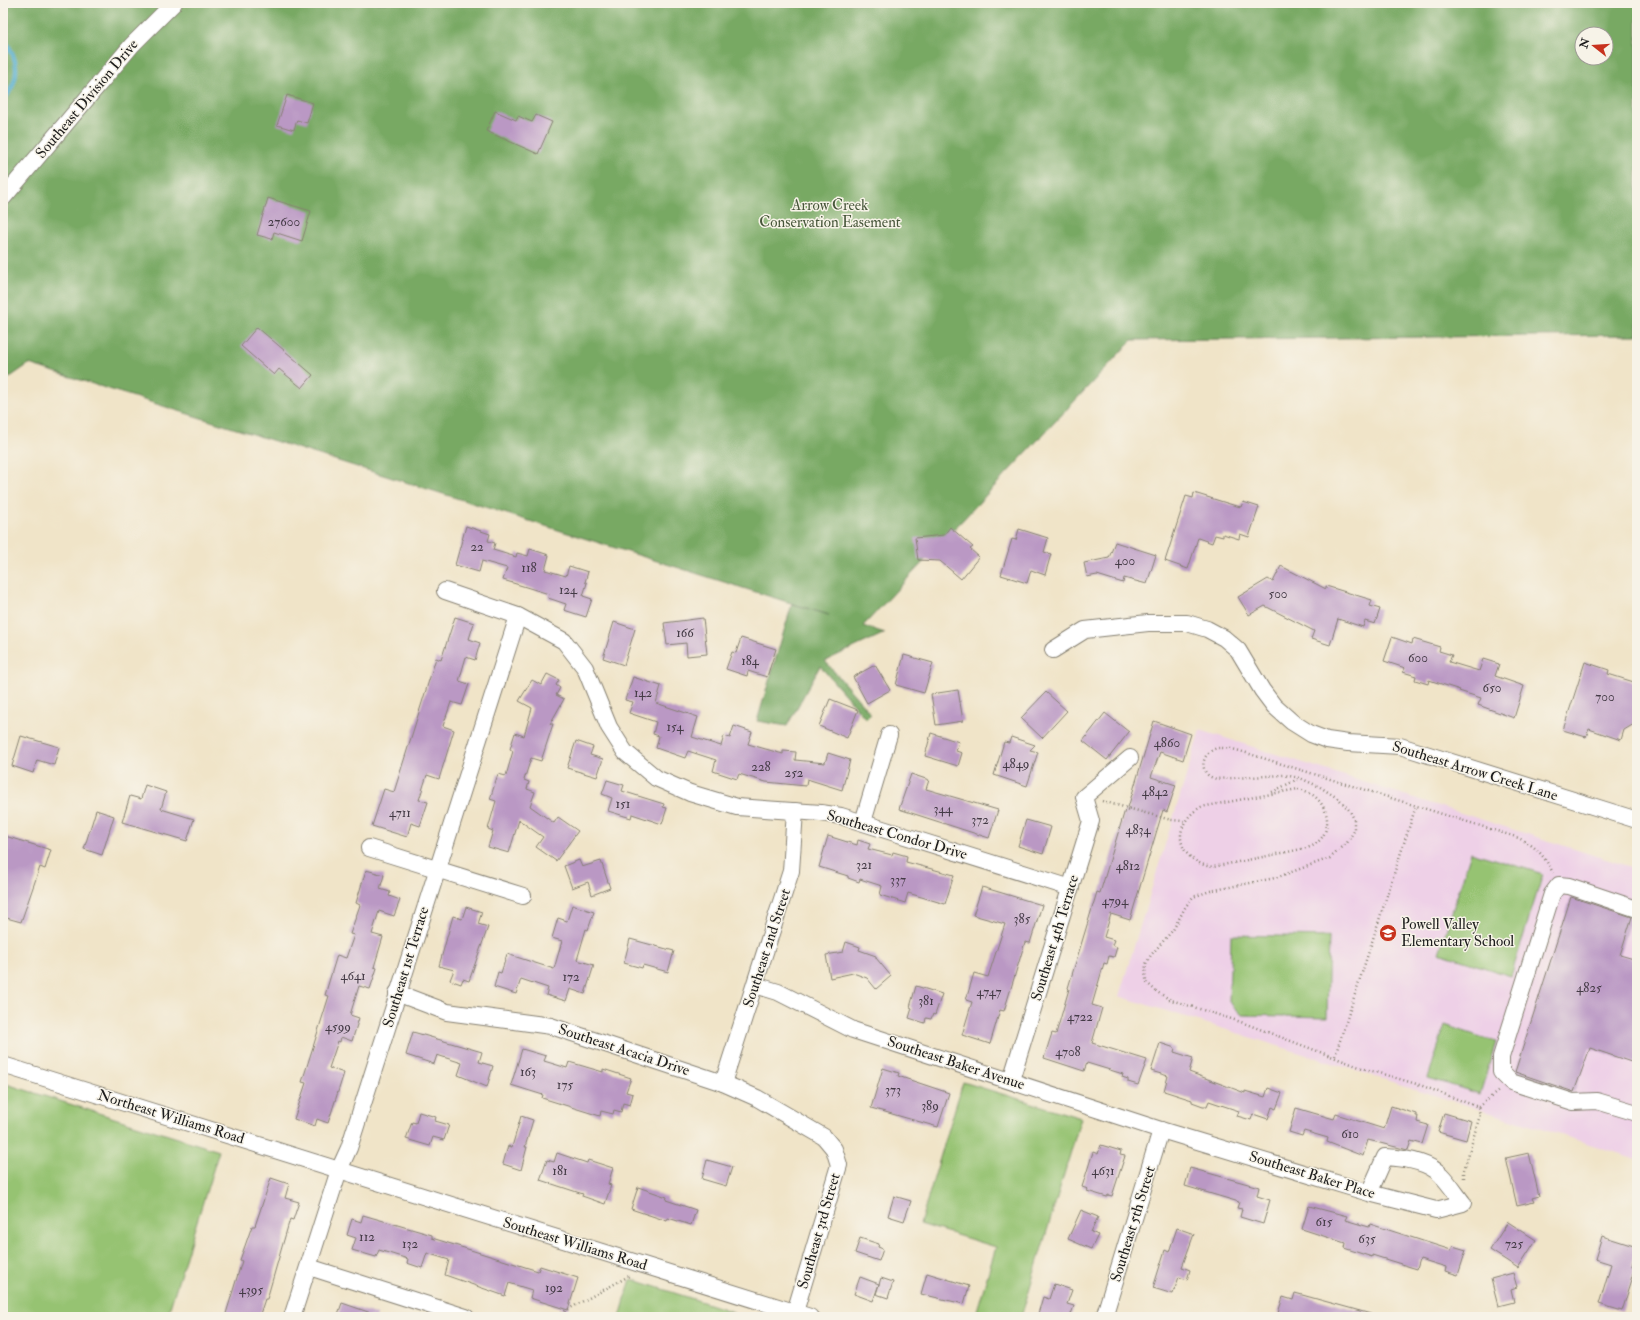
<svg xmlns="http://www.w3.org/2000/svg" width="1640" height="1320" font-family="'IM FELL Double Pica',serif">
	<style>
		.built { fill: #eed0e7 }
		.green { fill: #96c372; stroke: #597047 }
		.forest { fill: #78a964; stroke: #4a6240; fill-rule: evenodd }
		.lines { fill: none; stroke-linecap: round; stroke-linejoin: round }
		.stream { stroke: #4eaacc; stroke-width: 4.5 }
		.building { fill: #ba98c4 }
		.minor-casing { stroke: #868072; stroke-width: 18 }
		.path { stroke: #868072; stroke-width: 2.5; stroke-dasharray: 1 3; stroke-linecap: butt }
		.minor { stroke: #fff; stroke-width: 16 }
		.labels { text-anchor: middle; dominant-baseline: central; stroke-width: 3; stroke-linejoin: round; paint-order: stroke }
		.number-label { font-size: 13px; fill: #443b46 }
		.street-label { font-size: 15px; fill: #1c1c1c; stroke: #f7f3e8 }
		.park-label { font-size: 15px; fill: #47563a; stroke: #f7f3e8 }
		.poi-label { font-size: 15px; fill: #1c1c1c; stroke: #f7f3e8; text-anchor: start }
	</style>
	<rect width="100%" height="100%" fill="#f7f3e8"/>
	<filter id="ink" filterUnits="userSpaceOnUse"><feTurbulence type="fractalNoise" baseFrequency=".025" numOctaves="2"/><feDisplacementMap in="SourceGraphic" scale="8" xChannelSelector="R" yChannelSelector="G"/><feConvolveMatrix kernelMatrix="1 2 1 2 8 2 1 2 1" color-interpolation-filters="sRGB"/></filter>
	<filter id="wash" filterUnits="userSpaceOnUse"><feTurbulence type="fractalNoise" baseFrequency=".012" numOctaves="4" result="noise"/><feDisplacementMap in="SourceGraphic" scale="16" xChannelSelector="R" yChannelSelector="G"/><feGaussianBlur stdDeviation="0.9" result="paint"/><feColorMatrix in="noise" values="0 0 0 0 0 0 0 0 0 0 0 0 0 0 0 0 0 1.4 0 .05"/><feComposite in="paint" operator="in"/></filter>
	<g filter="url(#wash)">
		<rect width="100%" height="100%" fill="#f0e4c8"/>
		<path class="built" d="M1200,730L1637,869V1159L1119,996Z"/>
		<g class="green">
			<path d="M1471,852L1543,874L1511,976L1439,953Z"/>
			<path d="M1231,935L1329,937L1327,1017L1242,1015L1229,1002Z"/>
			<path d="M1445,1025L1496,1042L1480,1094L1428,1078Z"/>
			<path d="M963,1082L1081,1118L1021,1317H975L996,1247L920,1224Z"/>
			<path d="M3,1083L219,1151L167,1317H3Z"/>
			<path d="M631,1279L734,1312H725L717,1317H620Z"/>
		</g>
		<path class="forest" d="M3,3H1637V335L1132,340L863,626L885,633L825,661L871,714L866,719L820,666L787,726L757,721L792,604L829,615L29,364L3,382ZM1582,34H1606V58H1582Z"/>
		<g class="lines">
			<path class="stream" d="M3,38C20,60 21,79 3,101"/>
		</g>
		<g id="blocks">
			<g class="building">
				<path d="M287,95L313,103L307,123L297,120L294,130L277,125Z"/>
				<path d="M495,111L516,120L518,116L532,122L536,115L552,122L538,154L486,131Z"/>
				<path d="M268,198L311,211L302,241L274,232L272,239L257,235Z"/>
				<path d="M257,327L313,375L302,388L279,369L274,375L241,346Z"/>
				<path d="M1194,493L1233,505L1241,507L1243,502L1259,507L1249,537L1240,534L1239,539L1223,534V537L1215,535L1212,543L1198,538L1188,569L1165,561L1186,496L1193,498Z"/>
				<path d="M466,526L490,534L488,541L495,543L493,550L516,557L517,553L528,556L530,549L549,555L545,570L566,576L569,566L588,572L585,582L587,583L583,596L592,599L586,617L564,610L566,604L548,598L549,594L503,580L507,568L482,561L479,572L455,565Z"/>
				<path d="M950,527L973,547L970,549L979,557L961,579L940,561L918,560L915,538L944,535Z"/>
				<path d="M1019,529L1048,538L1044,552L1051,554L1045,575L1031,570L1027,583L1001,575L1012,539L1016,540Z"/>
				<path d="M1115,542L1156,555L1147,584L1124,578L1123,583L1097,575L1087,577L1084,563L1109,558Z"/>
				<path d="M1281,566L1326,589V586L1372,600L1370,606L1380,609L1375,624L1365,621L1363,627L1338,619L1330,645L1311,639L1314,631L1265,606L1249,615L1238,597L1268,579L1273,582Z"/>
				<path d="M455,617L474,623L469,639L480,643L475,660L466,657L459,681L469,684L462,705L451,702L443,726L454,730L439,779L427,775L419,800L428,802L420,826L411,823L407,837L372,826L384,789L394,792L436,658L441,660Z"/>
				<path d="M703,618L707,654L687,656L686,643L667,645L664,623Z"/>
				<path d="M614,622L635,629L624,665L603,658Z"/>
				<path d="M1392,637L1412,644L1413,639L1440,647L1439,651L1452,655L1449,662L1479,671L1483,659L1499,664L1495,676L1524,686L1514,718L1478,705L1481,698L1459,691L1460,690L1429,680L1428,684L1415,680L1416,676L1403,672L1405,668L1384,661Z"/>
				<path d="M741,638L776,649L767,677L748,671L747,676L726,669L732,652L736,653Z"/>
				<path d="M904,655L933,663L924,693L896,685Z"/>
				<path d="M1585,662L1609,670L1608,674L1637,683V713L1634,724L1624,730L1621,740L1589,729L1586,737L1563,730Z"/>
				<path d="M875,665L890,690L867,703L853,677Z"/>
				<path d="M547,674L559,680L556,685L560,688L556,695L564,699L550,724H553L541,761L531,758L524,780L529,782L527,789L535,792L530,806L554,823L558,817L578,831L556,861L536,847L543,837L519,820L509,853L488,847L493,831L488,829L496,801L490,799L498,774L506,776L513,751L510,749L515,733L524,736L532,708L519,701L532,680L541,685Z"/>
				<path d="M633,677L661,686L656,703L698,717L692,737L721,746L724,736L730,738L734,726L752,732L748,744L783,754V751L796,752L795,760L825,763L828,753L850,760L842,790L807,779L806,786L766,782L739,774L737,779L713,771L716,760L688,751L685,758L656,748L659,736L653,734L656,722L629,713L633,702L625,700Z"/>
				<path d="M958,690L963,721L936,725L931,694Z"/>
				<path d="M1046,692L1067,711L1042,738L1021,718Z"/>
				<path d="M830,699L858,710L847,738L819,726Z"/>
				<path d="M1105,713L1129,732L1107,760L1083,741Z"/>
				<path d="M1154,721L1191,734L1183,760L1160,752L1151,777L1176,785L1167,812L1163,810L1130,920L1111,914L1104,937L1114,940L1112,945L1117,947L1114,957L1109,956L1107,964L1104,963L1092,1005L1102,1008L1092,1043L1147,1060L1138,1085L1128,1082V1079L1122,1077L1123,1074L1087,1063L1084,1071L1044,1058L1052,1033L1056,1034L1069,989L1068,988L1097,892L1100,893L1125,810L1127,811Z"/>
				<path d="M931,733L959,742L956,751L962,753L958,766L925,756Z"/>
				<path d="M21,736L59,747L54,765L37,760L33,773L12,766Z"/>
				<path d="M1011,737L1035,745L1030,750L1038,752L1027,786L994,775L1004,742L1009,743Z"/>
				<path d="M576,741L593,747L590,755L603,759L597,777L567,768Z"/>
				<path d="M911,774L929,780L926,789L998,810L989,838L899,809Z"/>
				<path d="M607,780L624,785L622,791L664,804L663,807L667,808L662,824L632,814L631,818L608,811L612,798L602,794Z"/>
				<path d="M145,785L166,792L161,809L194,819L187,841L122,822L130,796L141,799Z"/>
				<path d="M96,810L114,816L102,855L84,849Z"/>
				<path d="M1026,820L1051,827L1043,854L1018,846Z"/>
				<path d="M5,836L51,850L45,869L40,867L21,922L3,917V843Z"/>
				<path d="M828,836L857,845L858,840L870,844L868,849L892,855L893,852L907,856L906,862L954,875L945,904L908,893L905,903L880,895L882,886L860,879L859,882L848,878V876L819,867Z"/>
				<path d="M579,860L582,867L601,861L610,888L592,895L588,882L572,888L564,866Z"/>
				<path d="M366,870L384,875L380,889L390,892L389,896L400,900L394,916L379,911L372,934L383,937L374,967L377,968L370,989L359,986L350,1015L359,1018L352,1041L341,1037L340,1042L338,1041L329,1068L344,1073L328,1123L317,1119L315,1126L294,1119L306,1083L302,1082L329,996L325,995L337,955L346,958L354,935L350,934L360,905L356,903Z"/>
				<path d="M982,887L1042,905L1030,943L1025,942L1004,1011L1000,1010L990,1044L962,1035L972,1002L966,1000L974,973L988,977L1005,924L973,915Z"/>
				<path d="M1571,897L1632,917L1620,955L1637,960V1064L1590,1048L1574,1092L1515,1072Z"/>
				<path d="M572,905L594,912L588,930L586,929L577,960L594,965L585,994L570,989L566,1001L546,995L548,988L521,979L516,994L494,987L498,972L501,973L507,954L554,969L562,941L552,938L558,918L567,921Z"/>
				<path d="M466,907L482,912L478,924L488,927L469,981L463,979L461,984L450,980L454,970L439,966L453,916L462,919Z"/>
				<path d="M630,939L674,951L668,972L643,965L642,968L624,963Z"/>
				<path d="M846,942L860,947L859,950L876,956V958L891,976L876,989L867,978L853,973L830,978L826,955L843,952Z"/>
				<path d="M916,986L942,994L935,1015L933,1014L931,1019L926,1018L925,1023L909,1018L912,1008L910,1007Z"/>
				<path d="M413,1032L482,1052L479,1062L493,1066L487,1087L458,1075L462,1063L437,1055L434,1064L406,1055Z"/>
				<path d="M1160,1043L1175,1048L1174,1052L1193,1058L1189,1072L1245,1093V1091L1265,1097L1268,1088L1282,1093L1276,1109L1272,1107L1268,1119L1253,1114L1251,1120L1237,1116L1239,1111L1209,1101L1207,1106H1203L1192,1102V1100L1164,1091L1168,1076L1151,1071Z"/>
				<path d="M522,1049L546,1056L544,1061L567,1068L569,1062L603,1072V1069L631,1078L626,1092L633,1094L630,1105L623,1103L621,1112L614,1110L613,1114L601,1111L600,1116L542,1098L543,1095L511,1085Z"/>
				<path d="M883,1068L899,1073L898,1076L949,1093L938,1127L871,1108Z"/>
				<path d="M1391,1106L1416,1114V1116H1418L1417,1122L1428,1125L1422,1144L1411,1141L1408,1150L1368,1140L1363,1156L1327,1142L1328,1138L1304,1131L1302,1136L1289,1132L1296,1108L1334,1119L1336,1114L1384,1129Z"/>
				<path d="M419,1112L436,1117L435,1121L449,1125L444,1140L433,1137L430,1146L406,1139L412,1122L416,1123Z"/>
				<path d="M1444,1113L1471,1121L1466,1140L1438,1132Z"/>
				<path d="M521,1116L533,1120L525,1147H527L521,1170L503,1164L508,1146L512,1147Z"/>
				<path d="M1101,1145L1121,1151L1120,1155L1125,1156L1112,1196L1108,1195L1107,1197L1087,1191L1088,1189L1082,1187L1093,1152L1098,1154Z"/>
				<path d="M557,1153L587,1163L588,1160L613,1168L608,1184L611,1185L605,1204L582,1196L583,1194L540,1180L547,1160L554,1162Z"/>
				<path d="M1529,1153L1539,1196L1532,1198L1534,1202L1517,1206L1506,1158Z"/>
				<path d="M707,1160L732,1167L726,1186L702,1179Z"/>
				<path d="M1190,1168L1259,1187L1257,1196L1270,1200L1263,1224L1240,1217L1242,1209L1237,1208L1239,1202L1185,1186Z"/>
				<path d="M271,1178L289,1184L285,1198L299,1202L293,1220L290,1219L267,1299H265L259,1317H225L242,1261L240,1260L252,1226H255Z"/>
				<path d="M638,1187L667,1197L666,1200L696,1210L691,1225L668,1218L667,1221L631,1209Z"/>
				<path d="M894,1196L911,1201L904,1221L888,1216Z"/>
				<path d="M1309,1206L1347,1216L1345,1220L1369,1227L1370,1224L1451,1250L1453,1246L1466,1250L1458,1275L1445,1271L1446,1267L1420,1259L1417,1269L1372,1255V1257L1344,1248L1345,1243L1302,1229Z"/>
				<path d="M1081,1210L1098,1217L1091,1232L1098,1235L1091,1249L1068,1239Z"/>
				<path d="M363,1215L432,1235V1238L538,1271L540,1266L578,1278L568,1310L530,1298L532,1290L509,1283L505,1296L445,1275L449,1260L427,1253L422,1268L407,1263L408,1259L379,1250L376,1257L352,1250L356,1238L347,1235L352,1219L361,1222Z"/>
				<path d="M1508,1222L1536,1240L1518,1268L1490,1250Z"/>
				<path d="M1177,1228L1194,1234L1182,1267L1190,1270L1187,1280L1179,1277L1173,1294L1153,1288L1165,1250L1169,1252Z"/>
				<path d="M1602,1236L1637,1247L1632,1266L1636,1267L1622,1311L1599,1304L1611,1264L1595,1259Z"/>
				<path d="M860,1238L879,1244L878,1247L883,1249L879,1261L855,1253Z"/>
				<path d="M927,1273L969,1286L964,1304L921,1294Z"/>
				<path d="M1513,1273L1517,1287L1511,1289L1514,1302L1498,1306L1491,1279Z"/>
				<path d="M860,1277L879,1284L873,1301L854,1294Z"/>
				<path d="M881,1278L893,1282L888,1298L876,1294Z"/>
				<path d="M1054,1284L1072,1290L1067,1304L1074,1306L1070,1317H1037L1043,1297L1049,1299Z"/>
				<path d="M1295,1293L1371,1314V1317H1292L1278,1313L1283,1297L1293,1300Z"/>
				<path d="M342,1303L377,1315V1317H337Z"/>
			</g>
		</g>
	</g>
	<g filter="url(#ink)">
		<use href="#blocks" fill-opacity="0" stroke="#868072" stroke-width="1"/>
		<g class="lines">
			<defs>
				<g id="minor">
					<path d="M3,198L132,45L174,3"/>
					<path d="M445,591L518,616L564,641L585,668L609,727L625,752L656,778L690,793L737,807L821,813L841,816L1071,888"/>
					<path d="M1053,650L1085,630L1148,623H1187L1207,629L1224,638L1238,650L1262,690L1274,706L1292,722L1311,734L1327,740L1348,743L1400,746L1637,820"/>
					<path d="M863,822L889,735"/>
					<path d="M369,848L523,896"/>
					<path d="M1637,909L1569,886L1559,885L1552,894L1501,1057V1072L1511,1082L1573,1102L1597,1101L1637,1113"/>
					<path d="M755,985L778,992L853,1030L1161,1130L1369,1193L1436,1210L1463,1203C1456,1194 1449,1183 1441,1175C1428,1161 1403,1158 1385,1157L1369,1193"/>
					<path d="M397,993L447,1012L551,1026L723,1083L757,1098L824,1137L834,1149L839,1165L795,1312"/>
					<path d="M3,1065L810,1317"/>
					<path d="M1011,1080L1091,821L1084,797L1130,758"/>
					<path d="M723,1083L791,871L795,811"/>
					<path d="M309,1267L466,1317"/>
					<path d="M292,1317L339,1170L349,1148L518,616"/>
					<path d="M1104,1317L1161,1130"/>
				</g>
			</defs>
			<use href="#minor" class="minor-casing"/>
			<g class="path">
				<path d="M1298,789C1325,793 1339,828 1314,845C1311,847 1306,848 1302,849L1213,867C1177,862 1169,825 1201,807Z"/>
				<path d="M1272,792L1300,778"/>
				<path d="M1102,801L1171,820L1184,821"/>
				<path d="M1335,1056L1416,806"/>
				<path d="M1478,1107L1500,1090"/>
				<path d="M1464,1178V1170L1480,1115L1478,1107L1420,1085L1362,1068L1241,1022L1171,1000L1157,992L1147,983L1145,974L1146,964L1151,955L1173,930L1186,906L1193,897L1210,891L1275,878L1330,858L1347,843L1354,831V819L1350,811L1339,799L1320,787L1300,778L1284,775L1216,779C1214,778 1210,777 1208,775C1198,765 1206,750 1218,748C1229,747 1243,752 1253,755L1516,837C1535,845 1544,855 1553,873"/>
				<path d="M554,1317L629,1276"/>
			</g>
			<use href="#minor" class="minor"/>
		</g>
	</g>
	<defs>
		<symbol id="school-disc" viewBox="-11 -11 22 22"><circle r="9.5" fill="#c8321e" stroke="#f7f3e8"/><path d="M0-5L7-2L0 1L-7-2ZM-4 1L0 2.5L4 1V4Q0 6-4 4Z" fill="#fff"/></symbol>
	</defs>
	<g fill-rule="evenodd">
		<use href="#school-disc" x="1378" y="923" width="20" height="20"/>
	</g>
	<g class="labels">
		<g class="number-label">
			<text x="284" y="222">27600</text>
			<text x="477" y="547">22</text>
			<text x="1125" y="561">400</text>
			<text x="529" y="568">118</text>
			<text x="568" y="590">124</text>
			<text x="1278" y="594">500</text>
			<text x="685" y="633">166</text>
			<text x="1418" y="658">600</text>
			<text x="750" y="661">184</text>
			<text x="1492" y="688">650</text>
			<text x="643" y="693">142</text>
			<text x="1605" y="697">700</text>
			<text x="675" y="727">154</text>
			<text x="1167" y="743">4860</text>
			<text x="1016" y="764">4849</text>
			<text x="761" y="767">228</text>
			<text x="794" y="773">252</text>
			<text x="1155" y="792">4842</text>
			<text x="623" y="804">151</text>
			<text x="943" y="809">344</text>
			<text x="400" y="813">4711</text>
			<text x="980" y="820">372</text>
			<text x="1138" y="830">4834</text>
			<text x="864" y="865">321</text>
			<text x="1128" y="866">4812</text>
			<text x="898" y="880">337</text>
			<text x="1115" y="901">4794</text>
			<text x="1022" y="919">385</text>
			<text x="353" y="976">4641</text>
			<text x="571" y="977">172</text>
			<text x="1589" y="988">4825</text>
			<text x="989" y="992">4747</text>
			<text x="926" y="1001">381</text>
			<text x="1080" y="1017">4722</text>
			<text x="338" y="1027">4599</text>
			<text x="1068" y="1052">4708</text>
			<text x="528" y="1072">163</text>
			<text x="565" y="1085">175</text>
			<text x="893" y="1090">373</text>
			<text x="930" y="1106">389</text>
			<text x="1350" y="1134">610</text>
			<text x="560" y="1171">181</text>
			<text x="1103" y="1171">4631</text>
			<text x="1324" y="1222">615</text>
			<text x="367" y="1237">112</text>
			<text x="1367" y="1239">635</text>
			<text x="410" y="1244">132</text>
			<text x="1514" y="1244">725</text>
			<text x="554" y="1288">192</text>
			<text x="251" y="1290">4395</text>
		</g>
		<g class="street-label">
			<text transform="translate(87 99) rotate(-50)">Southeast Division Drive</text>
			<text transform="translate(1475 771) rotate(17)">Southeast Arrow Creek Lane</text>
			<text transform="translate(897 835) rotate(16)">Southeast Condor Drive</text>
			<text transform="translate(1055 938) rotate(-73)">Southeast 4th Terrace</text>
			<text transform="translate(767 948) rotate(-72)">Southeast 2nd Street</text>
			<text transform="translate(406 967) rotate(-73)">Southeast 1st Terrace</text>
			<text transform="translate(624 1050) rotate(18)">Southeast Acacia Drive</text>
			<text transform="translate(956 1063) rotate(18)">Southeast Baker Avenue</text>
			<text transform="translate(171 1117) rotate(17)">Northeast Williams Road</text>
			<text transform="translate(1312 1175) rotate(17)">Southeast Baker Place</text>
			<text transform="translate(1133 1224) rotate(-73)">Southeast 5th Street</text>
			<text transform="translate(819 1231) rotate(-74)">Southeast 3rd Street</text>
			<text transform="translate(575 1244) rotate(17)">Southeast Williams Road</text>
		</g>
		<g class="park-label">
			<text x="830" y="205">Arrow Creek<tspan x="830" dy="17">Conservation Easement</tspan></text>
		</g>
		<g class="poi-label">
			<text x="1401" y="924">Powell Valley<tspan x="1401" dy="17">Elementary School</tspan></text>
		</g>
	</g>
	<rect width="1640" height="1320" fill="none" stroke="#f7f3e8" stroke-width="16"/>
	<g transform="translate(1594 46) rotate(287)"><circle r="19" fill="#f7f3e8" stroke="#9f9d96"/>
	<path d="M0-3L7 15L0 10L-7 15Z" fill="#c8321e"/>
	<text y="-6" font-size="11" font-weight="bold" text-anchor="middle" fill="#1c1c1c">N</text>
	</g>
</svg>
